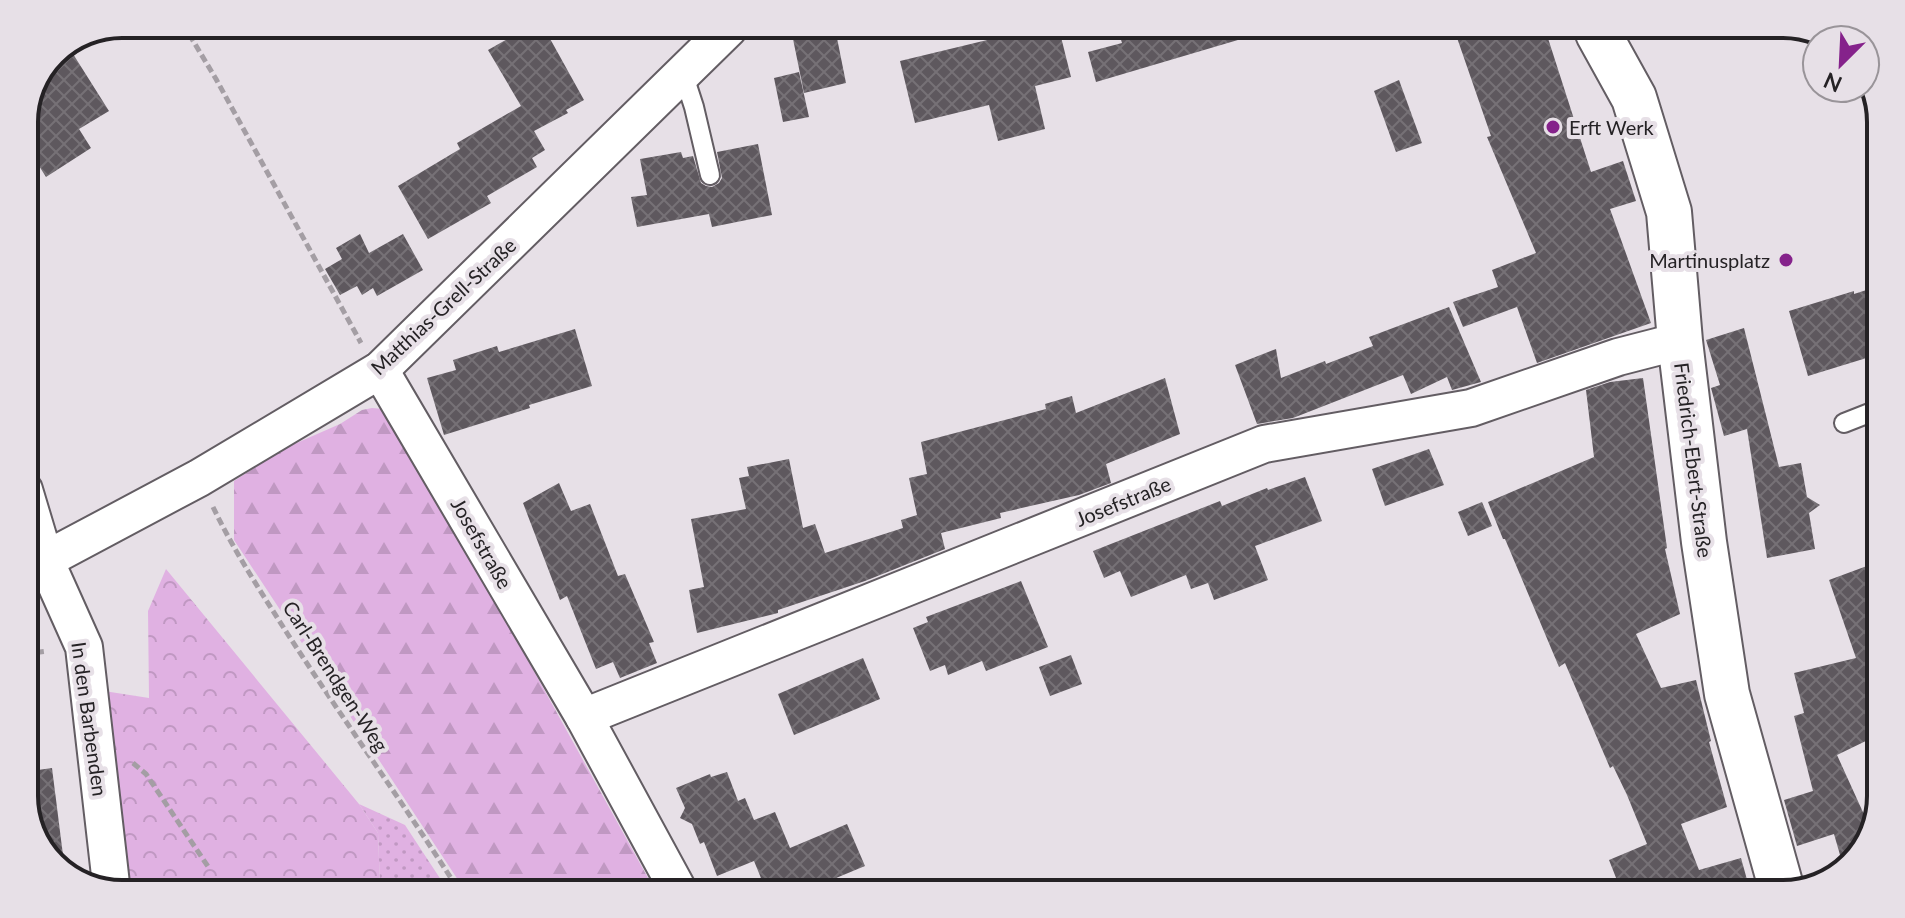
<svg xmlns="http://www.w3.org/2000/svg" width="1905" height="918" font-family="Lato,sans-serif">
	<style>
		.grass { fill: url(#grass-dots) }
		.forest { fill: url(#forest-firs) }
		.park { fill: url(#park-crowns) }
		.building { fill: url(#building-cross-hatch) }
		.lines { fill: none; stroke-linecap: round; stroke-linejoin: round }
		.lane-casing { stroke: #635d63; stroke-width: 22 }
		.street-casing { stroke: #635d63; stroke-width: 40 }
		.secondary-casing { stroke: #635d63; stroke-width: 48 }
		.path { stroke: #a49ea4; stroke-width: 5; stroke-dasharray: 8 4; stroke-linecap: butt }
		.lane { stroke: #fff; stroke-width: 18 }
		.street { stroke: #fff; stroke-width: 36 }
		.secondary { stroke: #fff; stroke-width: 44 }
		.poi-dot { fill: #85228b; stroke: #e7e0e7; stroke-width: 3 }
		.labels { text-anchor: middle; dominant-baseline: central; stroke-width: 8; stroke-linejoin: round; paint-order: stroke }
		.poi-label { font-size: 20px; fill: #252225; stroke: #e7e0e7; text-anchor: start }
		.street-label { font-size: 20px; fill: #252225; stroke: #e7e0e7 }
		.rim { fill: none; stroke: #252225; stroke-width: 4 }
	</style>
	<defs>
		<pattern id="grass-dots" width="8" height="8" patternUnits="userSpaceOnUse" patternTransform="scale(2)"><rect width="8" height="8" fill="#e0b1e2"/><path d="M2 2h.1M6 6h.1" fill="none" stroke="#c098c2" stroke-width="1.8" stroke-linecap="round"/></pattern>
		<pattern id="forest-firs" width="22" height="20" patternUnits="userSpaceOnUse" patternTransform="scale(2)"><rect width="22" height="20" fill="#e0b1e2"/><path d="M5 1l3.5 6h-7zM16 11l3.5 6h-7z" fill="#c098c2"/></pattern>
		<pattern id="park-crowns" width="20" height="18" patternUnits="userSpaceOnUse" patternTransform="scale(2)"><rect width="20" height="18" fill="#e0b1e2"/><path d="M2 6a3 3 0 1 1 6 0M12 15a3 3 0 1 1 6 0" fill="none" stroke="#c098c2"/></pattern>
		<pattern id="building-cross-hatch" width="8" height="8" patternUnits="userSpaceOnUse" patternTransform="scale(2)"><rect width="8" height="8" fill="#5e585e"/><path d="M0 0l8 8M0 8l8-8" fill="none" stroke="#767176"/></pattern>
	</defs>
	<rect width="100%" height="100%" fill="#e7e0e7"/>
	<path class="grass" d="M359,804L405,825L445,886H380L378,833Z"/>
	<path class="forest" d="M372,408L384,409L392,414L653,887L462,886L234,540V481L283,449L340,424L362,410Z"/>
	<path class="park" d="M166,569L359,804L378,833L380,886L128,884L104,691L149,698L148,611Z"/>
	<g class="building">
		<path d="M530,26H543L584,100L566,110L568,113L534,131L545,150L532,158L537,167L487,196L491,203L428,239L398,186L460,149L457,143L521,106L488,50Z"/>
		<path d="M821,28H835L846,83L804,93L792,34Z"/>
		<path d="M1007,29H1059L1071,77L1035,86L1045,129L998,141L989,105L915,123L900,61L1008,35Z"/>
		<path d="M1118,30L1247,31L1248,37L1096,82L1088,52L1122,43Z"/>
		<path d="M1455,32H1546L1591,172L1623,161L1636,201L1610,209L1651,323L1537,363L1517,307L1463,327L1453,302L1498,287L1492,270L1536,253L1487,137L1491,136Z"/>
		<path d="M68,46L109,111L79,129L91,148L46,177L24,142V116L53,52Z"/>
		<path d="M799,72L809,117L783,122L774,78Z"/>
		<path d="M1399,80L1422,143L1396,152L1374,91Z"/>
		<path d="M758,144L772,215L712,227L709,214L637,227L631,197L647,195L640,159L681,152L683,158L693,156L701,183L706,186L712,187L719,183L722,178L717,152Z"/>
		<path d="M360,234L369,253L403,234L423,270L377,296L373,288L362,295L357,286L340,295L325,269L342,259L336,248Z"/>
		<path d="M1879,286L1878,333L1867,336L1873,356L1808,376L1789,311L1854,291V294Z"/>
		<path d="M1449,307L1481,382L1452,390L1447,377L1411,394L1403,375L1293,418L1257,424L1235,365L1276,349L1281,378L1325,361L1326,364L1373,346L1369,337Z"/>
		<path d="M1744,328L1779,467L1801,463L1807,497L1820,505L1809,513L1815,549L1767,558L1747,429L1724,436L1711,388L1720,385L1706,340Z"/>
		<path d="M575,329L592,386L529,405L530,408L444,435L427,378L456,370L453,360L497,346L499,352Z"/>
		<path d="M1165,378L1180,434L1106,464L1111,483L1079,495L1000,513L1001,518L941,533L945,549L865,581L778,610V613L697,633L689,590L704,587L691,519L746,509L739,478L749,476L747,467L789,459L803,528L815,524L825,553L903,528L901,520L917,515L909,478L927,474L921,442L1046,409L1045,404L1072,396L1076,413Z"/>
		<path d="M1643,378L1667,548L1665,549L1680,614L1636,634L1661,688L1696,680L1711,741L1709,742L1727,807L1681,824L1699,870L1741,858L1751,894L1622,893L1609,860L1647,844L1627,795L1613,766L1610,768L1565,663L1559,667L1505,539H1503L1488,502L1594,457L1586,390L1610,382Z"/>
		<path d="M1429,449L1444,485L1385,506L1372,469Z"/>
		<path d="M1305,477L1322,521L1255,546L1268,580L1214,600L1208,583L1191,589L1186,575L1131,597L1120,571L1104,578L1093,551L1220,501L1222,506L1267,488L1268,490Z"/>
		<path d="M559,483L571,511L590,504L618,576L625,574L654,642L649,643L657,663L620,678L613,662L596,669L567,596L560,600L523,503Z"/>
		<path d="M1482,502L1492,526L1468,536L1458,512Z"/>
		<path d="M1875,563L1873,696H1868L1873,719L1872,738L1837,755L1867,821L1871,831V839L1844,869L1834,834L1797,846L1784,800L1813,791L1794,716L1804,713L1794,673L1856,658L1829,580Z"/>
		<path d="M1021,581L1048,647L986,671L982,661L948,675L945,665L930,671L913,628L928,622L926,617Z"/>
		<path d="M1071,655L1082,684L1050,696L1039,667Z"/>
		<path d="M863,658L880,699L794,735L778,694Z"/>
		<path d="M52,768L65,871L41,851L24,803V772Z"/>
		<path d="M727,772L738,801L745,798L754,820L775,812L790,848L847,824L865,866L812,888H765L754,861L717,876L704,842L700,844L692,824L680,818L685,808L676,788L710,774L711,777Z"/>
	</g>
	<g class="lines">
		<defs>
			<g id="lane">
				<path d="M683,73L694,107L710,175"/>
				<path d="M1844,423L1877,410"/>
			</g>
			<g id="street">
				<path d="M380,370L584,717L677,888"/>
				<path d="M24,490L45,560L84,647L111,884"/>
				<path d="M24,565L45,560L199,478L380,370L729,28"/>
				<path d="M584,717L1264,444L1471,408L1618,357L1680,341"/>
			</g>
			<path id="secondary" d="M1598,33L1634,98L1669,212L1680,341L1704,542L1727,694L1783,894"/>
		</defs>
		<use href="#lane" class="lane-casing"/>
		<use href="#street" class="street-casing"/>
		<use href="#secondary" class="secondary-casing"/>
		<g class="path">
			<path d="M183,24L216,79L361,343"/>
			<path d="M213,507C234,551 261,592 287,633C342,718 402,801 456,886"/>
			<path d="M24,654L47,651"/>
			<path d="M133,763L146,774L209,868"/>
		</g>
		<use href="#lane" class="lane"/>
		<use href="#street" class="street"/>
		<use href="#secondary" class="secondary"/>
	</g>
	<g class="poi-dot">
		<circle cx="1553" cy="127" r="8"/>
		<circle cx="1786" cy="260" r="8"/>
	</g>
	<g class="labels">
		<g class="poi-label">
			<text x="1569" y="127">Erft Werk</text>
			<text x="1770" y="260" text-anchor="end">Martinusplatz</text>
		</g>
		<g class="street-label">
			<text transform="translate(443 306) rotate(-43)">Matthias-Grell-Straße</text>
			<text transform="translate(1694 460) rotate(83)">Friedrich-Ebert-Straße</text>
			<text transform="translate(1123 501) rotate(-22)">Josefstraße</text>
			<text transform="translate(482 543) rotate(60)">Josefstraße</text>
			<text transform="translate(336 676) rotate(57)">Carl-Brendgen-Weg</text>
			<text transform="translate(90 719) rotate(82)">In den Barbenden</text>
		</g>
	</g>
	<path d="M0 0H1905V918H0ZM122 38H1783A84 84 0 0 1 1867 122V796A84 84 0 0 1 1783 880H122A84 84 0 0 1 38 796V122A84 84 0 0 1 122 38Z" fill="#e7e0e7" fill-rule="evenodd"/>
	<path class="rim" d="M122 38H1783A84 84 0 0 1 1867 122V796A84 84 0 0 1 1783 880H122A84 84 0 0 1 38 796V122A84 84 0 0 1 122 38Z"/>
	<g transform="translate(1841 64) rotate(204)"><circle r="38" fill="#e7e0e7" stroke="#999499" stroke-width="2"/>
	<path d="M0-6L14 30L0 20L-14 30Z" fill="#85228b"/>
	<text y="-12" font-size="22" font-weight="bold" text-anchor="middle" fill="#252225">N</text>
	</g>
</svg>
